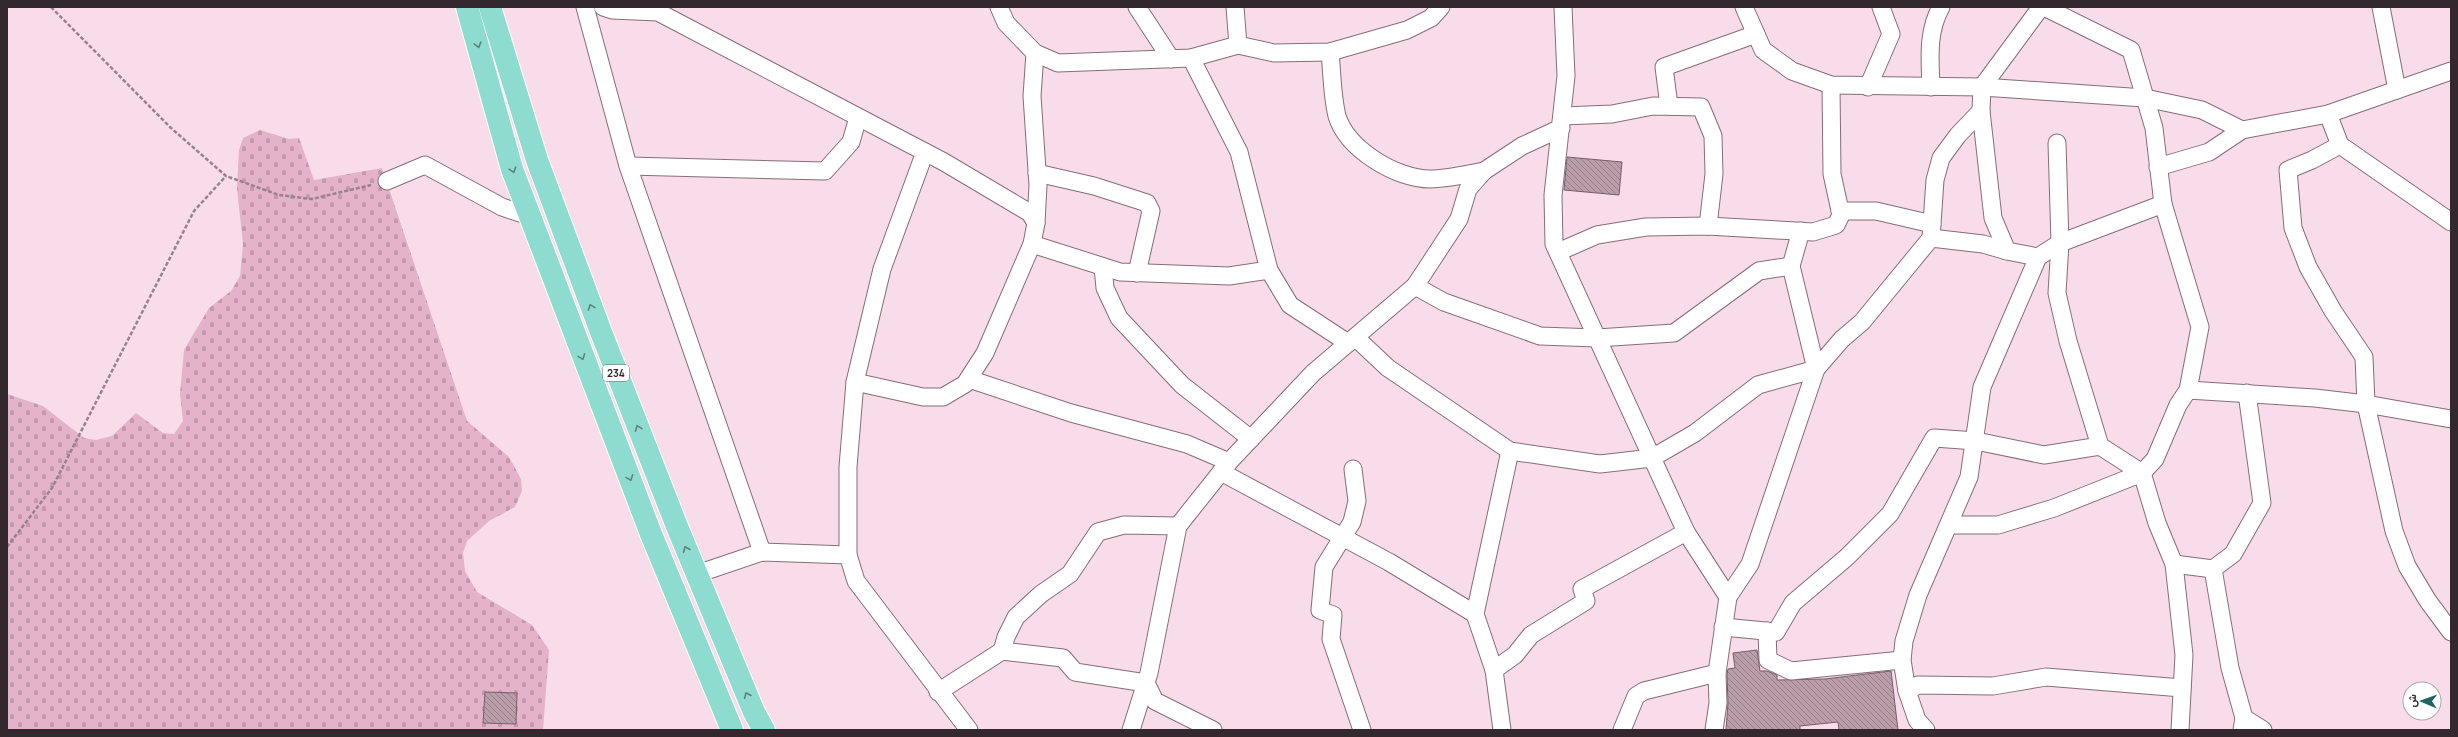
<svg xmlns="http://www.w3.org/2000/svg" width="2458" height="737" font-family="Manrope,Vazirmatn,sans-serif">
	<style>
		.cemetery { fill: url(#cemetery-stones) }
		.building { fill: url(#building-back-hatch); stroke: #765e69 }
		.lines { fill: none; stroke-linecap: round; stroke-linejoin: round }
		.street-casing { stroke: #866d78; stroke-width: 19 }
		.primary-casing { stroke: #fff; stroke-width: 24 }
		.path { stroke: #97838c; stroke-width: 2.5; stroke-dasharray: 4 2; stroke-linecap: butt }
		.street { stroke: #fff; stroke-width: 17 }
		.primary { stroke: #8edcd0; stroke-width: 22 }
		.oneway { stroke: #60827e }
		.labels { text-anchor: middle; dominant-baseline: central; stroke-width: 3.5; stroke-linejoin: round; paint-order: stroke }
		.shield { fill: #fff; stroke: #70686c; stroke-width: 1 }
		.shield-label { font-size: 10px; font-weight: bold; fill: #33282d }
	</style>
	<defs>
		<pattern id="cemetery-stones" width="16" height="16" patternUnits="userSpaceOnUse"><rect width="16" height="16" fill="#e4b2c9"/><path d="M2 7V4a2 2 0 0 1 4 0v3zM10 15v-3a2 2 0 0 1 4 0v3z" fill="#c499ad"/></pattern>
		<pattern id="building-back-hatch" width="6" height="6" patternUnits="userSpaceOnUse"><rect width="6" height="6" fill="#b99eaa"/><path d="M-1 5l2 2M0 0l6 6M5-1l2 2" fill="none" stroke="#97818b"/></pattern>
	</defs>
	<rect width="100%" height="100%" fill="#f9dce9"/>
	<path class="cemetery" d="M260,130L289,139L299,138L314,180L382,168L467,421L509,457L521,479L522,491L515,507L489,521L467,541L463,553L465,571L477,592L532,625L549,650L543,730H7V394L43,406L84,438L96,440L112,436L136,413L163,433L174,434L183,421L180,394L184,350L209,308L231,291L240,276L243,244L237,189L239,150L243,138Z"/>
	<g class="building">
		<path d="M1567,157L1622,162L1619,195L1564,190Z"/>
		<path d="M1757,650L1760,671H1767L1777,675V680L1825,679L1891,671L1898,730H1839L1838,722L1800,726V730H1726L1728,703L1727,674L1728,669L1735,668L1733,653Z"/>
		<path d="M485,692L517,693L516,724L483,723Z"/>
	</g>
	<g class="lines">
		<defs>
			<g id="street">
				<path d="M585,7L628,166L762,552"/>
				<path d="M603,7L612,10L658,12L944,162L1030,213L1036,223"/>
				<path d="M999,7L1006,23L1035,53L1058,63L1191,58L1238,45L1274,53L1330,52L1407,30L1431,18L1441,7"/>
				<path d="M1137,7L1171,59"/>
				<path d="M1235,7L1238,45"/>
				<path d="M1563,7L1566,76L1553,195L1554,244L1686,532L1728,597"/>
				<path d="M1744,7L1763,50L1792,71L1831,85L1982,87L2145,98L2202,110L2242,130"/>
				<path d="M2041,7L1982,87L1981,111L1993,218L2007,251L2038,257L2060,243L2163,204"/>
				<path d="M2381,7L2397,90"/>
				<path d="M1330,52C1332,72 1332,96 1337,116C1347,149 1396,179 1430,179C1448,179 1467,174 1484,171"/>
				<path d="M1191,58L1239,152L1269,270L1290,305L1348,343"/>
				<path d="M1868,87L1891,34L1881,7"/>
				<path d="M1931,87C1930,59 1927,32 1941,7"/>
				<path d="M1669,106L1664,67L1756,34"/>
				<path d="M2328,114L2340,145L2451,222"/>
				<path d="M1563,116L1612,114L1653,106L1701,107L1713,136L1714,174L1708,226"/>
				<path d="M2057,143L2060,243L2057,293L2068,341L2100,446"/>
				<path d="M2340,145L2312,160L2288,170L2293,228L2308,267L2333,311L2364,357L2366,404L2394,531L2407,566L2428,601L2451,632"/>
				<path d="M628,166L825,171L851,142L858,117"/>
				<path d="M2158,167L2209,152L2242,130L2328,114L2451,71"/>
				<path d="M1037,173L1094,186L1147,203L1151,211L1137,273"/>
				<path d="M387,181L425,165L502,207L529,216"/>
				<path d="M1840,211H1876L1932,224"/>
				<path d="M1931,238L1983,244L2007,251"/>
				<path d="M1032,244L1120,272L1229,276L1269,270"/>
				<path d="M1558,252L1597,235L1646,227L1708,226L1813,232L1836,225L1841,215L1832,174L1831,85"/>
				<path d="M1103,267L1105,288L1119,318L1182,385L1251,439"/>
				<path d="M1415,286L1444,302L1540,336L1597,338L1674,333L1759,271L1791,266"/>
				<path d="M1355,337L1388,368L1510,451L1600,464L1652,458L1695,433L1758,385L1816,369L1842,339L1862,322L1931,238L1935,180L1941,158L1958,135L1981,111"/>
				<path d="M969,379L1071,413L1187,444L1229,462"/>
				<path d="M855,382L923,397H943L965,384L985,353L1032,244L1036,223L1038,185L1032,96L1035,53"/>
				<path d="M2188,390L2315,398L2366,404L2451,419"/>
				<path d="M1353,469L1357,501L1352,522L1324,567L1320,610L1333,615L1331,639L1362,730"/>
				<path d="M1221,472L1389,562L1475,614"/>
				<path d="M1949,525H1998L2054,508L2142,473L2157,523L2174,564L2184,655L2180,730"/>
				<path d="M848,555V467L855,382L882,269L925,152"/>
				<path d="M2174,564L2213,569"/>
				<path d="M697,574L762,552L848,555L856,581L969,730"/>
				<path d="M1723,627L1776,632L1793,603L1847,557L1890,514L1934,438L1976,441L2044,455L2100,446L2142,473L2155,459L2178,405L2188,390L2200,327L2163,204L2154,128L2131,50L2044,7"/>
				<path d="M1767,631L1768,660L1791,671L1902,660"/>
				<path d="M1002,651L1063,658L1075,672L1146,683L1155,701L1213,730"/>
				<path d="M1494,670L1515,655L1531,635L1586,601L1582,589L1686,532"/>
				<path d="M1907,691L1918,685L1993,686L2046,677L2182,688"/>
				<path d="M938,692L1002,651L1006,637L1016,617L1041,594L1070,574L1098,532L1124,525L1178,526"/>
				<path d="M2244,718L2263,730"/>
				<path d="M1131,730L1149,673L1178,526L1229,462L1313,373L1415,286L1459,219L1468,189L1484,171L1522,146L1561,128"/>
				<path d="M1502,730L1494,670L1475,614L1510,451"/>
				<path d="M1622,730L1636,696L1644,691L1717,673"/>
				<path d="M1714,730L1718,703L1717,673L1728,597L1750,564L1816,369L1791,266L1801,231"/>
				<path d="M1926,730L1917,720L1907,691L1902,660L1904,641L1918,595L1969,477L1982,387L2038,257"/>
				<path d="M2242,730L2244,718L2230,668L2213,569L2233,554L2262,503L2247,393"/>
			</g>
			<g id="primary">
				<path d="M467,7L512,169L651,534L732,730"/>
				<path d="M490,7L537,160L601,332L676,524L754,712L764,730"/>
			</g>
		</defs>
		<use href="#street" class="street-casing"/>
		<use href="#primary" class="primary-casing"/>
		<g class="path">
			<path d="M51,7L171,128L226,176L279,195L312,199L371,185"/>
			<path d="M7,547L52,488L194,211L226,176"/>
		</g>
		<use href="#street" class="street"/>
		<use href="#primary" class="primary"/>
	</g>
	<defs><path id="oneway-chevron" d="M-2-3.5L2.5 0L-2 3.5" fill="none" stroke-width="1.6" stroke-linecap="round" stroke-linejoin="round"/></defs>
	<g class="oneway">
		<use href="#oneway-chevron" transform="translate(478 45) rotate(75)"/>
		<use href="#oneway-chevron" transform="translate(513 170) rotate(72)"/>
		<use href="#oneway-chevron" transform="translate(591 307) rotate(-110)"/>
		<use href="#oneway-chevron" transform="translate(582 357) rotate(69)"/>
		<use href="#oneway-chevron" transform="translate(638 428) rotate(-111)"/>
		<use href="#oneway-chevron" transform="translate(630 478) rotate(69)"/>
		<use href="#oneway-chevron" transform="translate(686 549) rotate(-113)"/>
		<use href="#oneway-chevron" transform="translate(747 695) rotate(-113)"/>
	</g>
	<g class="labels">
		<rect class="shield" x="603" y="365" width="26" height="16" rx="3"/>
		<g class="shield-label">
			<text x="616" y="373">234</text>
		</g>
	</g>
	<rect width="2458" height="737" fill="none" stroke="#33282d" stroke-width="16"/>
	<g transform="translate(2422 701) rotate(272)"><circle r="19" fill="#ffffff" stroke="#ada9ab"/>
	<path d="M0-3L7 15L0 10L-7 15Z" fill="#1e665c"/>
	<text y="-6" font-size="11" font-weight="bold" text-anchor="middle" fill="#33282d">ش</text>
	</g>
</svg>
